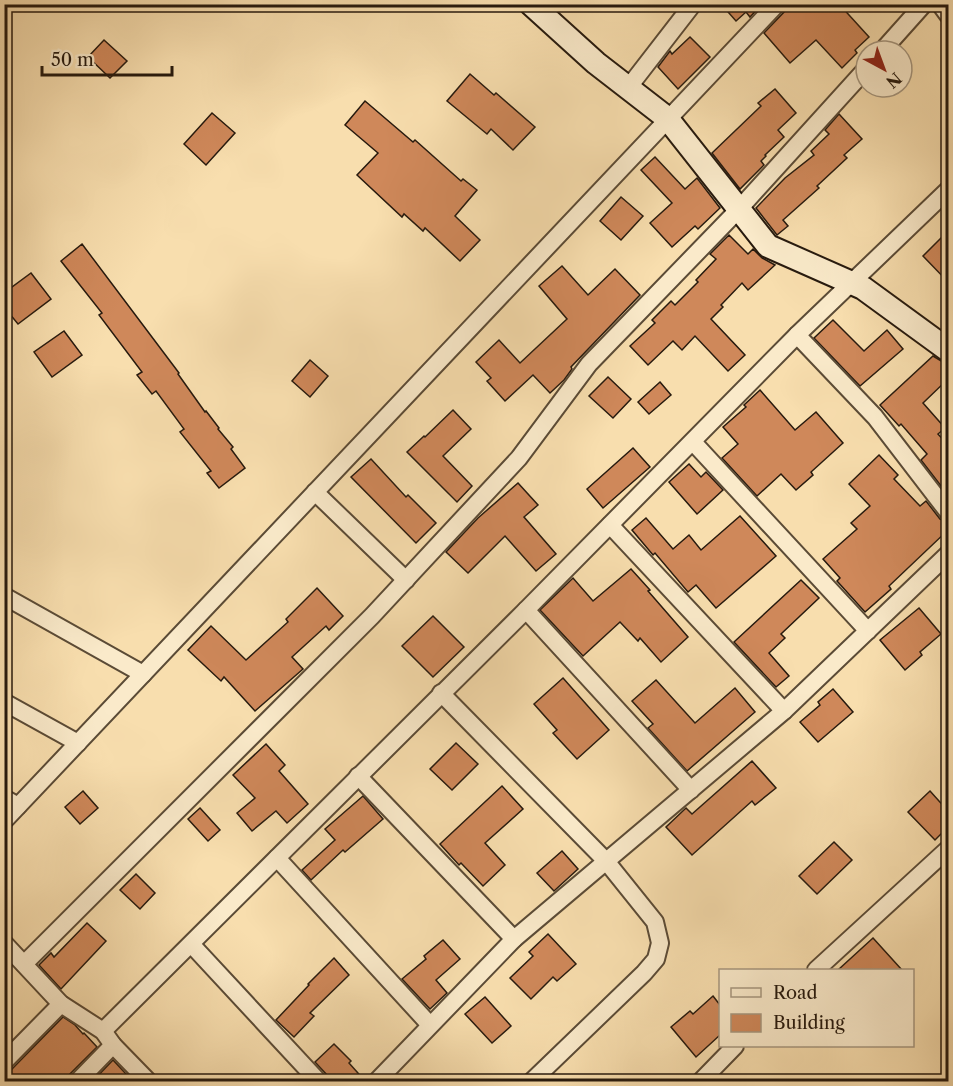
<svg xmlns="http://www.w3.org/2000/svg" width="953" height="1086" font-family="'Libre Caslon Text',serif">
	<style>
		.building { fill: #cf885a; stroke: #271a0e; stroke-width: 1.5 }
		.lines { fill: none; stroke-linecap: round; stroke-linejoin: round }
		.street-casing { stroke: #5b4b36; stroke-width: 20 }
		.secondary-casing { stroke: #271a0e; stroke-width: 26 }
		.street { stroke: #faeaca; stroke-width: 16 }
		.secondary { stroke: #faeaca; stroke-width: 22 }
	</style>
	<rect width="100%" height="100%" fill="#f8deae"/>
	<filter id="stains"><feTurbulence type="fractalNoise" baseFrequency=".00333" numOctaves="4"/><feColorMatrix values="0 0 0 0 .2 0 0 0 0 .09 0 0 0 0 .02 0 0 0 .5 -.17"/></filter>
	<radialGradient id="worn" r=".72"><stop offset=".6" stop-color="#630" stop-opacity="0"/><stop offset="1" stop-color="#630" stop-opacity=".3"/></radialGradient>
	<g class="building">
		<path d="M721,4H762L750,17L746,12L736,21Z"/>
		<path d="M787,4H839L869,37L855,50L857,53L842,68L816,40L790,63L764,33L785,11Z"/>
		<path d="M690,37L710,57L678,89L658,67L670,51L672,54Z"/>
		<path d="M104,40L127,61L110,78L88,57Z"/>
		<path d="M470,74L494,95L496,93L535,127L513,150L491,129L487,134L447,101Z"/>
		<path d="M775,89L796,113L778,130L784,137L765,155L766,156L761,161L764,165L740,189L712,153L761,106L758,103Z"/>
		<path d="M365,101L413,142L415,140L461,181L463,179L477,190L455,216L480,240L460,261L425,228L423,231L404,214L402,217L357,175L378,153L345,125Z"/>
		<path d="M212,113L235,133L206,165L184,144Z"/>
		<path d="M839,114L862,139L844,155L847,158L817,186L819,188L783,220L788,226L777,235L756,208L785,178L814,155L811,151L829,134L825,130Z"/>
		<path d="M655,157L685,189L697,178L720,208L698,229L695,226L672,247L650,223L672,203L641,170Z"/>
		<path d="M621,197L643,216L621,240L600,221Z"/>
		<path d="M948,231V282L923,256Z"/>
		<path d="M729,235L748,254L753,249L762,258L775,265L748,290L742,283L721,305L723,307L711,319L745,355L728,371L695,336L682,350L673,341L648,365L630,346L655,323L652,320L671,301L675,305L698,282L696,280L716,259L710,254Z"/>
		<path d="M82,244L179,373L178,374L205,412L206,411L219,428L218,429L233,447L231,449L245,468L219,488L207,473L211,471L180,432L184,429L156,391L152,394L137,375L142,372L99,315L102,313L61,261Z"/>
		<path d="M562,266L588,295L615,269L640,295L571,367L572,369L564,380L550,393L533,375L505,401L487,381L491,378L476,362L499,340L520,363L567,319L539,286Z"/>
		<path d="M31,273L51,299L18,324L4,307V293Z"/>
		<path d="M833,320L864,351L887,330L903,349L860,386L814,338Z"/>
		<path d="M64,331L82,355L52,377L34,352Z"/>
		<path d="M933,356L948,365V379L923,403L945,428L938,434L948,445V495L921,460L927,454L901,424L899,426L880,405Z"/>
		<path d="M310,360L328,376L310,397L292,381Z"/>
		<path d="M608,377L631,399L613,418L589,396Z"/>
		<path d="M660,382L671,395L649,414L638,402Z"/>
		<path d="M760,390L795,430L816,412L843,443L811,472L813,475L796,490L781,474L757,496L722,458L738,444L723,427L746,407L744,405Z"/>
		<path d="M453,410L471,429L443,456L472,486L457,502L407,452L424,436L425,437Z"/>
		<path d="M633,448L650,467L603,508L587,489Z"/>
		<path d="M879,455L898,475L894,479L920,506L926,501L940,519L948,522V530L889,586L891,589L865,612L837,581L840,578L823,559L857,529L851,523L870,506L849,484Z"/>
		<path d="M371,459L406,497L408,495L436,523L416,543L351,477Z"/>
		<path d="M689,464L701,477L706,472L723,490L697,514L669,482Z"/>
		<path d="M518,483L538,505L524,517L556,554L536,571L505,536L468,573L446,552L478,518Z"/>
		<path d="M740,516L776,556L716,608L696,585L688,592L655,553L653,555L632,530L646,518L673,549L689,535L701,550Z"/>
		<path d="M631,569L650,590L648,591L688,637L661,662L640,638L638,641L620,622L583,656L540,610L573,578L593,601Z"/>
		<path d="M801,580L819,598L781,634L785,638L769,653L789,676L776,687L734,642Z"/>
		<path d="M317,588L343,616L329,630L326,626L292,657L303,669L255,711L224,677L221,681L188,650L211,626L246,660L288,622L286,619Z"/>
		<path d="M919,608L941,634L920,652L922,655L905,670L880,640Z"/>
		<path d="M433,616L464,647L433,677L402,646Z"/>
		<path d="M563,678L609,730L577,759L553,733L557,730L534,704Z"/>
		<path d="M656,680L695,723L735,688L755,712L687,771L648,728L653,724L632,701Z"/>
		<path d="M833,689L853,712L818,742L800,722L820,705L818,702Z"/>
		<path d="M456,743L478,764L452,790L430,769Z"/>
		<path d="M266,744L285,765L279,771L308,804L287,823L276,811L252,831L237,813L255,798L233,775Z"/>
		<path d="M752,761L776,788L755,805L752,801L692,855L666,827L686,808L692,814Z"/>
		<path d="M502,786L523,809L485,843L505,865L483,886L461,863L459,865L440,844Z"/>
		<path d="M83,791L98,808L80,824L65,807Z"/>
		<path d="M930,791L948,811V827L935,840L908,812Z"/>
		<path d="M363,796L383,819L345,852L343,850L311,880L302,870L335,840L325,829Z"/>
		<path d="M200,808L220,830L208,841L188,819Z"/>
		<path d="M834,842L852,860L817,894L799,876Z"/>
		<path d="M562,851L578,869L554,891L537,873Z"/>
		<path d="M136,874L155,893L140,909L120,890Z"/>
		<path d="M87,923L106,941L61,989L39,965L51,953L54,957Z"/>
		<path d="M548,934L576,964L557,981L553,977L531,999L510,978L533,956L529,952Z"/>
		<path d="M873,938L902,970H838Z"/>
		<path d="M443,940L460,959L436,980L447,993L430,1009L402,979L426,959L424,956Z"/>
		<path d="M334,958L349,975L310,1013L314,1016L294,1037L276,1020L309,985L308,984Z"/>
		<path d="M713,996L720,1005V1035L696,1057L671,1027L690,1011L693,1014Z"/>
		<path d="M485,997L511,1026L492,1043L465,1014Z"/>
		<path d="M63,1017L75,1025L83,1034L84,1033L97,1047L69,1075L67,1082H4V1078L13,1068Z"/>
		<path d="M334,1044L351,1061L349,1063L366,1082H329L327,1075L315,1062Z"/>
		<path d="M113,1060L126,1074L119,1082H92Z"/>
	</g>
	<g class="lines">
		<defs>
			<g id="street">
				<path d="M940,4L948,15"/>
				<path d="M882,51L924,4"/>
				<path d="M628,88L693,4"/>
				<path d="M797,335L875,417L948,512"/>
				<path d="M693,442L868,631"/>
				<path d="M315,492L406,580"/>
				<path d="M610,525L784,711"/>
				<path d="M4,596L143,674"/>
				<path d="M526,610L691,790"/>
				<path d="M441,693L606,861L655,922L660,943L656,959L644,973L531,1082"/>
				<path d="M4,702L78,743"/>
				<path d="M358,776L514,939"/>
				<path d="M4,798L18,806"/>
				<path d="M4,821L777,4"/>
				<path d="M277,858L430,1025"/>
				<path d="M4,943L61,1004L103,1031L113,1045L149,1082"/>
				<path d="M191,944L319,1082"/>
				<path d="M24,964L372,616L519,458L589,364L739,209L866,69"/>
				<path d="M816,970L948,849"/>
				<path d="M103,1031L526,610L797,335L948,190"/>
				<path d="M4,1062L61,1004"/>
				<path d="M77,1082L113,1045"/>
				<path d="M376,1082L514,939L784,711L948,554"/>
				<path d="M700,1082L735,1046"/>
			</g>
			<path id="secondary" d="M531,4L596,63L667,118L768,246L863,288L948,350"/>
		</defs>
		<use href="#street" class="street-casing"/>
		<use href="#secondary" class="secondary-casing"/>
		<use href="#street" class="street"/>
		<use href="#secondary" class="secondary"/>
	</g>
	<rect width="953" height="1086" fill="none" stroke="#f8deae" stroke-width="24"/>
	<rect x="6" y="6" width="941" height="1074" fill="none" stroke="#271a0e" stroke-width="3"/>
	<rect x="12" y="12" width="929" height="1062" fill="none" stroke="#271a0e" stroke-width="1.5"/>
	<rect x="719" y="969" width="195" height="78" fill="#faeaca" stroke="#a6977f" stroke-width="1.5"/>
	<rect x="731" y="988" width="30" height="9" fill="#faeaca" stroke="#a6977f" stroke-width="1.5"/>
	<text x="773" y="999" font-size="18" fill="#271a0e">Road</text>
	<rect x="731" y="1014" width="30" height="18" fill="#cf885a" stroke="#a6977f" stroke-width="1.5"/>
	<text x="773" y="1029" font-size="18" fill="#271a0e">Building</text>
	<g transform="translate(884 69) rotate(139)"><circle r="28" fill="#faeaca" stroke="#a6977f" stroke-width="1.5"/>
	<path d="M0-4.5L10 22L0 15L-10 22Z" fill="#8f2418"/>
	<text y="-9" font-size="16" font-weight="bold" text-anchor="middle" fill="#271a0e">N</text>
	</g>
	<path d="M42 66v9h130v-9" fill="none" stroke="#271a0e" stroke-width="3"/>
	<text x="51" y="66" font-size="18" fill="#271a0e" stroke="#faeaca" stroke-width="4.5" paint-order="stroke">50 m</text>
	<rect width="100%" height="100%" filter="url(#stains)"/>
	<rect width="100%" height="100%" fill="url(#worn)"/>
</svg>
